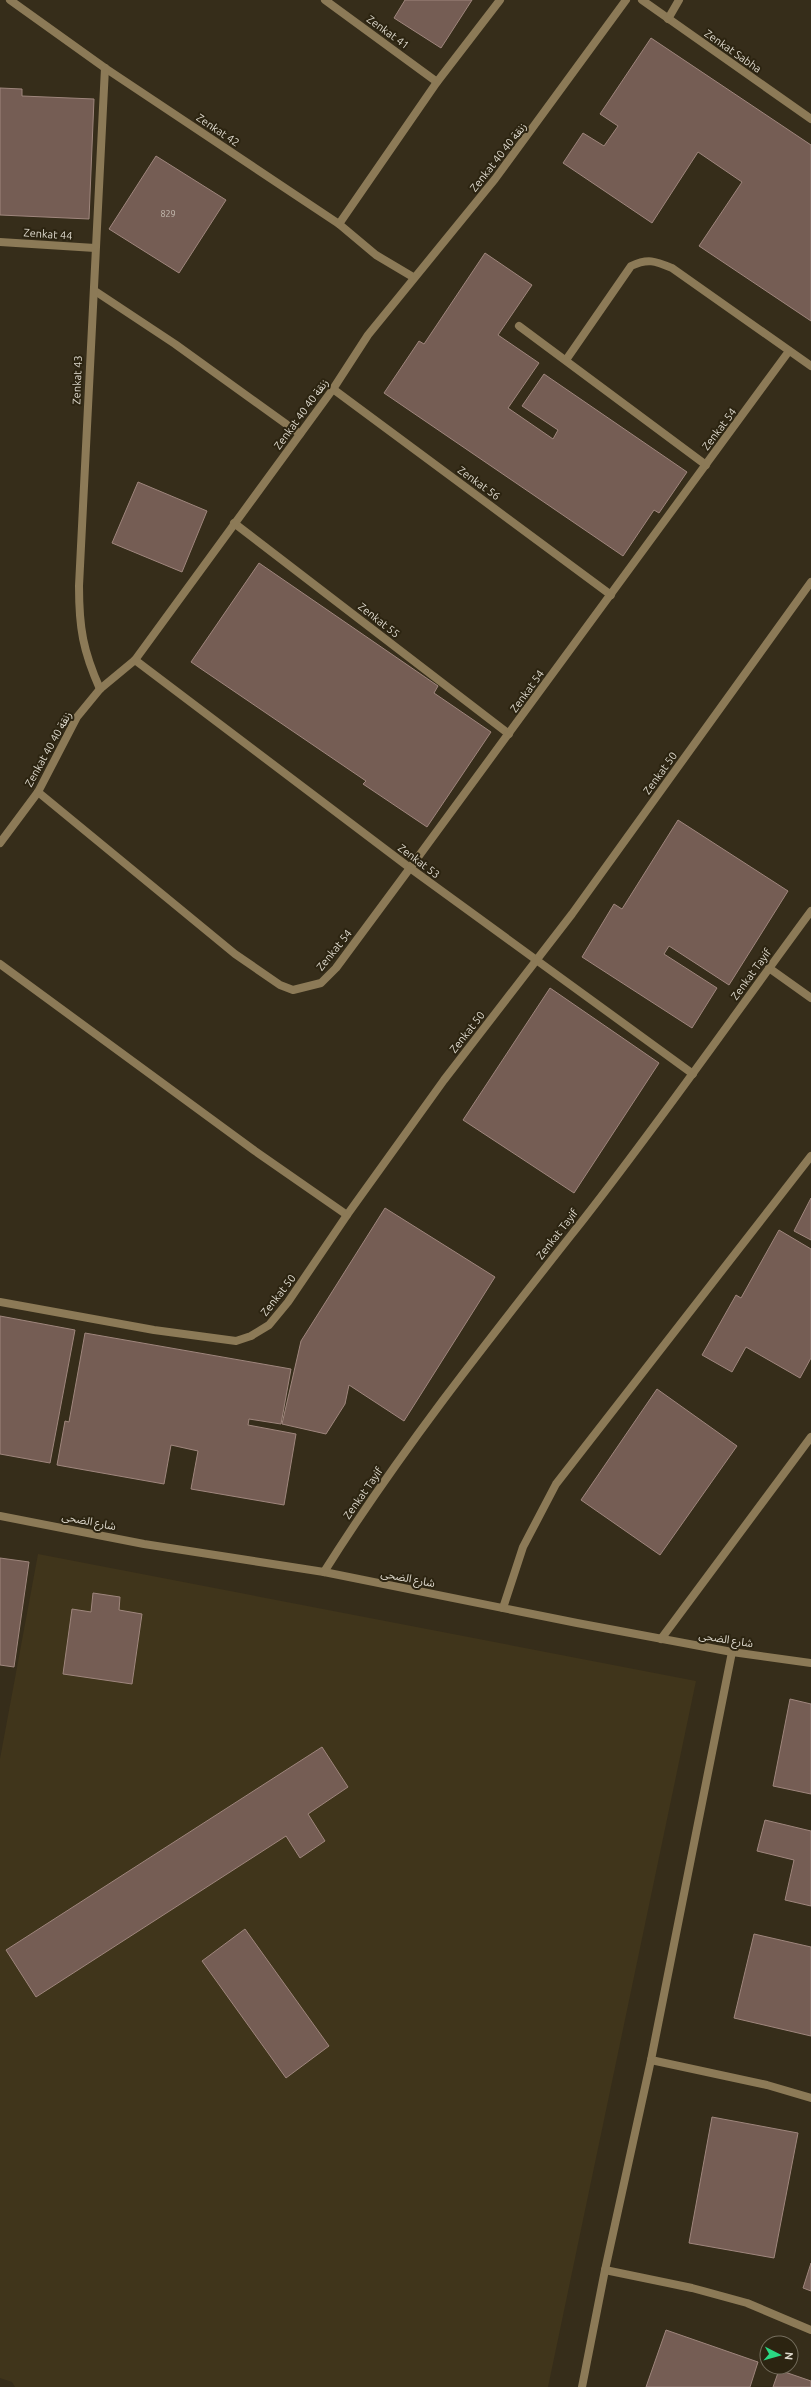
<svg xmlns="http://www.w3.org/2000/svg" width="811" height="2387" font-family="Ubuntu,'Noto Sans Arabic',sans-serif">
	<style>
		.built { fill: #40351b }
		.building { fill: #755d54; stroke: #9f867d }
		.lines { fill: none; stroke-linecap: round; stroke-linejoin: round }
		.minor { stroke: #8c7a57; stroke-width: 8 }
		.labels { text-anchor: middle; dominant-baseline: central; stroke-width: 4; stroke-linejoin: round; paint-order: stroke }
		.number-label { font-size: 9px; fill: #c4bbb0 }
		.street-label { font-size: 11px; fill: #dfdace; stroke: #2c2411 }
	</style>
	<rect width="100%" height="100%" fill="#362d1a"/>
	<path class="built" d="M38,1554L696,1681L548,2387H15L12,2382L0,2378V1759Z"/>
	<g class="building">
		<path d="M405,0H472L441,48L394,18Z"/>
		<path d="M651,38L811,145V321L699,246L742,182L698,152L652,223L563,163L583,133L604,146L618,126L600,114Z"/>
		<path d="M0,88L22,89V96L94,99L89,219L0,215Z"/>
		<path d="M156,156L226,200L179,273L109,229Z"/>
		<path d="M485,253L532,285L498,335L539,363L508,408L553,439L558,430L522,406L544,374L687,472L659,513L654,510L623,556L384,393L419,341L424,344Z"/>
		<path d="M138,482L207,511L182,572L112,543Z"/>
		<path d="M259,563L438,686L434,693L491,732L427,827L363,784L366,781L191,662Z"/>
		<path d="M678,820L788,891L729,985L669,946L664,954L717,988L692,1028L582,957L614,904L622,909Z"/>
		<path d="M550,988L659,1063L574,1193L463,1120Z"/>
		<path d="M811,1198V1240L794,1231Z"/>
		<path d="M385,1208L495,1277L404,1421L349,1385L345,1404L326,1434L282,1424L301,1341Z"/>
		<path d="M779,1230L811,1249V1358L800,1378L746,1347L732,1372L702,1355L736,1295L741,1298Z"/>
		<path d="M0,1316L75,1330L50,1463L0,1454Z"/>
		<path d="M85,1333L291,1369L281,1424L249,1419L248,1425L296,1434L284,1505L191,1489L198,1451L171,1445L164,1484L57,1465L65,1421L69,1422Z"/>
		<path d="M657,1389L737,1446L660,1555L581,1500Z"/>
		<path d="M0,1558L29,1562L14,1667L0,1665Z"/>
		<path d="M93,1593L120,1597L119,1610L142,1614L132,1684L63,1674L72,1609L91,1612Z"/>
		<path d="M790,1699L811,1704V1794L773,1786Z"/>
		<path d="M322,1747L348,1787L308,1814L325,1841L300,1858L286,1836L36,1997L6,1950Z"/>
		<path d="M765,1820L811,1831V1906L785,1900L794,1860L757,1851Z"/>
		<path d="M245,1929L329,2046L286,2078L202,1961Z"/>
		<path d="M754,1934L811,1947V2036L734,2018Z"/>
		<path d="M712,2117L798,2133L774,2258L689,2243Z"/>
		<path d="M811,2263V2291L803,2288Z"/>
		<path d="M666,2330L758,2362L750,2387H646Z"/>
		<path d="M779,2370L811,2381V2387H773Z"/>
	</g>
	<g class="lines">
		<g class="minor">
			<path d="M10,0L105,68L339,224L376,255L413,277"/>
			<path d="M325,0L437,82"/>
			<path d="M642,0L811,119"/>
			<path d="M668,19L679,0"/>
			<path d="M339,224L437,82L500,0"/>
			<path d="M0,242L95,248"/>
			<path d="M95,291L175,344L300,434"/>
			<path d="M519,326L706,465"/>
			<path d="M566,360L631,266C648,258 655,261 672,268L811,366"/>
			<path d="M333,389L611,595"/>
			<path d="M234,523L509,734"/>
			<path d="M135,660L410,868L693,1074"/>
			<path d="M100,689C83,651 79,628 79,586L105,68"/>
			<path d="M38,792L235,954L280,985L293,990L321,983L336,968L410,868L789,351"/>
			<path d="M0,843L38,792L77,717L100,689L135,660L333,389L368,335L495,179L626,0"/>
			<path d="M0,964L255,1151L347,1215"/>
			<path d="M769,968L811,998"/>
			<path d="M0,1302L154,1330L236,1341L251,1336L269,1325L288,1302L347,1215L444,1080L572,914L811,582"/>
			<path d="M0,1516L144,1544L324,1572L577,1623L732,1652L811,1663"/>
			<path d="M324,1572C402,1448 493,1334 583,1220C662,1119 735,1014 811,911"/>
			<path d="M503,1608L523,1547L556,1484L811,1156"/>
			<path d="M661,1639L811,1437"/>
			<path d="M651,2060L767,2085L811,2098"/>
			<path d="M605,2270L692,2288L747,2303L811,2330"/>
			<path d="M582,2387L605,2270L651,2060L732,1652"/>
		</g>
	</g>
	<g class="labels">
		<g class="number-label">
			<text x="168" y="214">829</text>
		</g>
		<g class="street-label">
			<text transform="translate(388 32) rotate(36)">Zenkat 41</text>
			<text transform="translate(733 51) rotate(35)">Zenkat Sabha</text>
			<text transform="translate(218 130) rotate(34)">Zenkat 42</text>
			<text transform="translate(498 157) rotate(-52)">Zenkat 40 زنقة 40</text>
			<text transform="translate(48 234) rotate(4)">Zenkat 44</text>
			<text transform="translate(77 380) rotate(-88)">Zenkat 43</text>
			<text transform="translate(301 414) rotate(-54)">Zenkat 40 زنقة 40</text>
			<text transform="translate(719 429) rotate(-53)">Zenkat 54</text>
			<text transform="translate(479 483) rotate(36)">Zenkat 56</text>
			<text transform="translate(379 620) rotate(38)">Zenkat 55</text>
			<text transform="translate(527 691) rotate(-54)">Zenkat 54</text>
			<text transform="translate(48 749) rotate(-61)">Zenkat 40 زنقة 40</text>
			<text transform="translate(660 773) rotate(-54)">Zenkat 50</text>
			<text transform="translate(419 861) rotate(37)">Zenkat 53</text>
			<text transform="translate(334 950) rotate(-51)">Zenkat 54</text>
			<text transform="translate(751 974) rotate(-54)">Zenkat Tayif</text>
			<text transform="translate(467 1032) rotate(-52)">Zenkat 50</text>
			<text transform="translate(557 1234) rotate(-52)">Zenkat Tayif</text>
			<text transform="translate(278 1295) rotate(-52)">Zenkat 50</text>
			<text transform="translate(363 1493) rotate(-55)">Zenkat Tayif</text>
			<text transform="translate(89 1521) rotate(11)">شارع الضحى</text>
			<text transform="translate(408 1578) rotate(11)">شارع الضحى</text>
			<text transform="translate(726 1639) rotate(9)">شارع الضحى</text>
		</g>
	</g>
	<g transform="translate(779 2355) rotate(96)"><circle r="19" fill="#2c2411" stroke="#746d5d"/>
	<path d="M0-3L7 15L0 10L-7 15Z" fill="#2ad884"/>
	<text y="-6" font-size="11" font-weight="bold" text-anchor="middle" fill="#dfdace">N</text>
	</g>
</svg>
